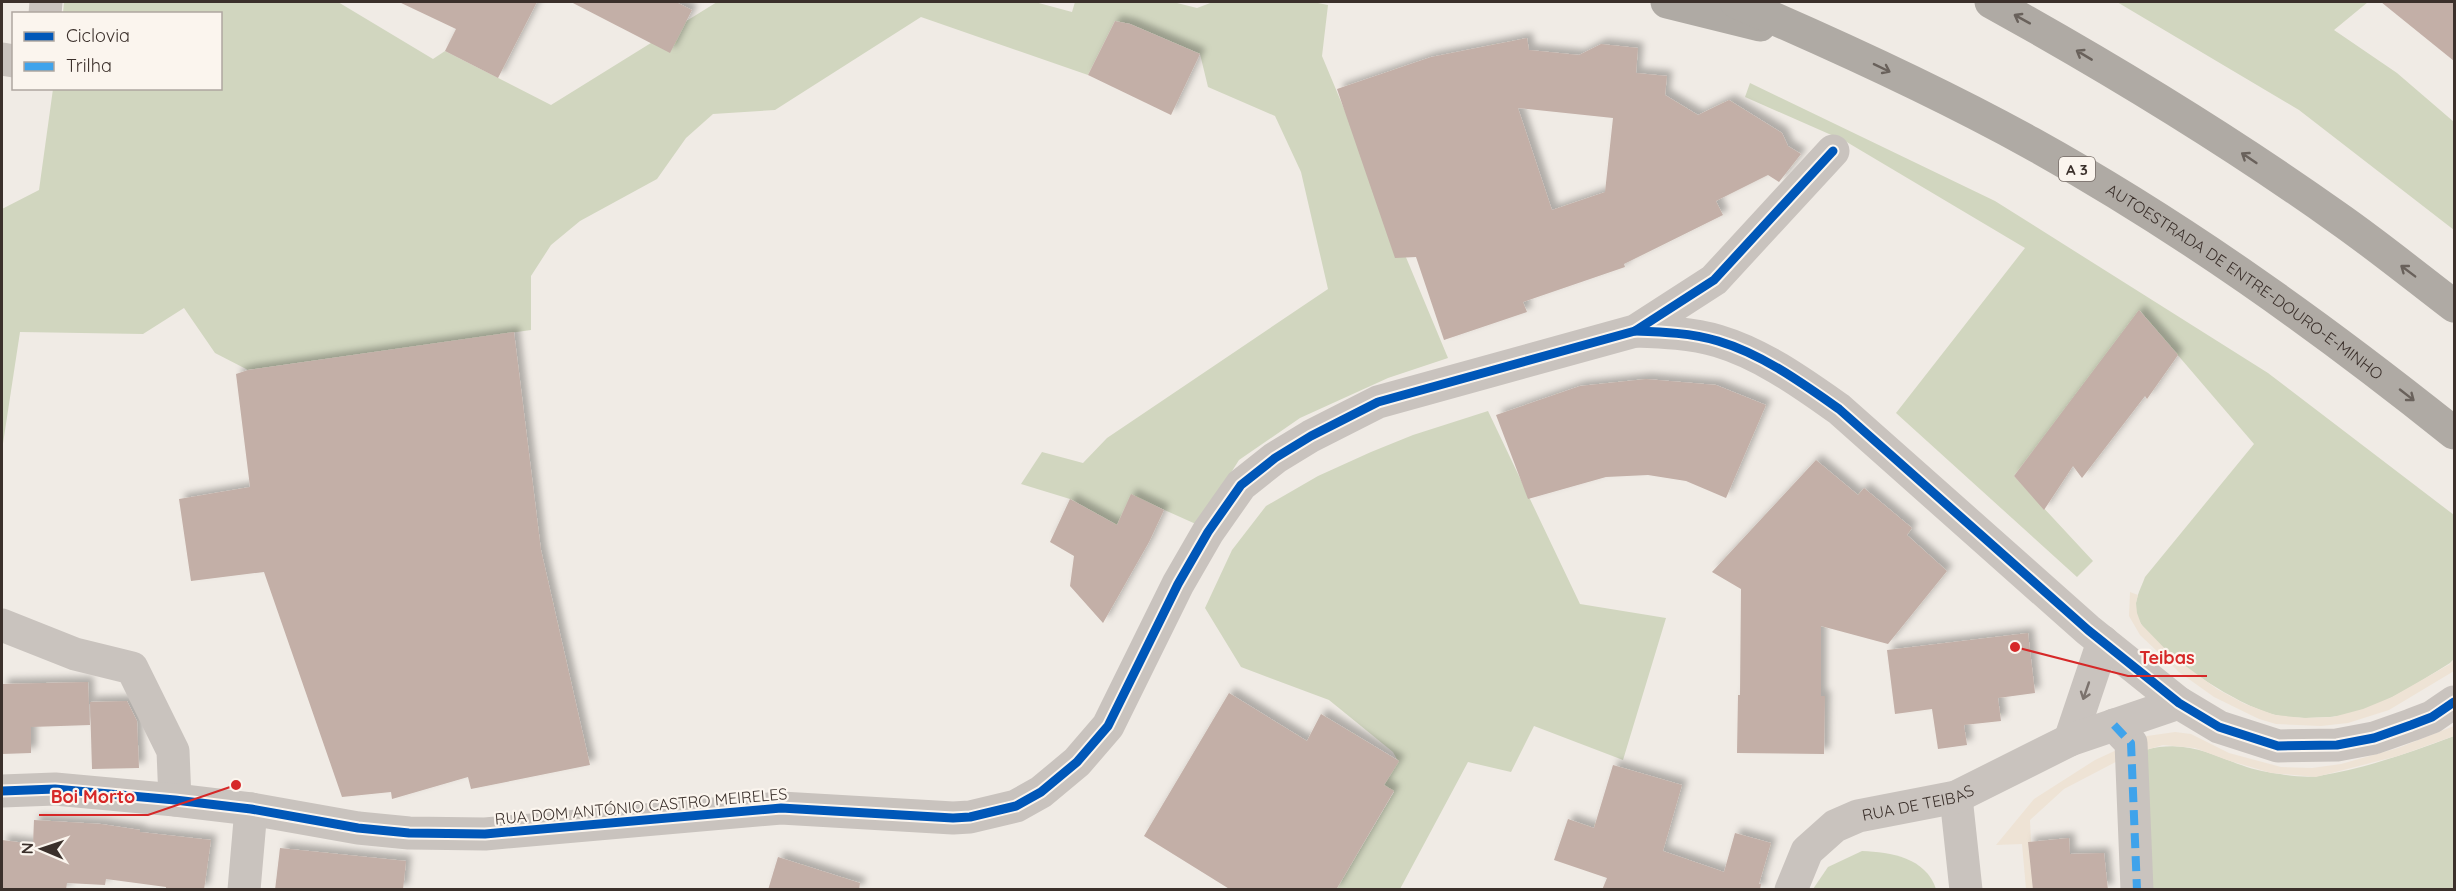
<svg xmlns="http://www.w3.org/2000/svg" width="2456" height="891" font-family="Quicksand,sans-serif">
	<style>
		.green { fill: #d1d6bf }
		.plaza { fill: #eee3d5 }
		.building { fill: #c3afa7; fill-rule: evenodd; filter: url(#shadow) }
		.lines { fill: none; stroke-linecap: round; stroke-linejoin: round }
		.minor { stroke: #c9c3be; stroke-width: 33 }
		.highway { stroke: #afaaa4; stroke-width: 33 }
		.quiet { stroke: #3fa3eb; stroke-width: 8; stroke-dasharray: 15 8; stroke-linecap: butt }
		.cycleway-casing { stroke: #fbf5ee; stroke-width: 13 }
		.cycleway { stroke: #0057b8; stroke-width: 9 }
		.oneway { stroke: #69615b }
		.oneway2 { stroke: #7b726d }
		.labels { text-anchor: middle; dominant-baseline: central; stroke-width: 4.5; stroke-linejoin: round; paint-order: stroke }
		.shield { fill: #fbf5ee; stroke: #756b66; stroke-width: 1.5 }
		.shield-label { font-size: 15px; font-weight: bold; fill: #3b302b }
		.street-label { font-size: 16px; fill: #3b302b; stroke: #fbf5ee }
		.leader { fill: none; stroke: #d62828; stroke-width: 2 }
		.callout-dot { fill: #d62828; stroke: #fbf5ee; stroke-width: 2 }
		.callout-label { font-size: 18px; text-anchor: middle; font-weight: bold; fill: #d62828; stroke: #fbf5ee; stroke-width: 4.5; stroke-linejoin: round; paint-order: stroke }
	</style>
	<defs>
		<filter id="shadow"><feDropShadow dx="5.5" dy="-5.5" stdDeviation="3" flood-color="#0004"/></filter>
	</defs>
	<rect width="100%" height="100%" fill="#f0ebe5"/>
	<g class="green">
		<path d="M64,2H338L433,59L445,51L551,105L717,2H1035L1072,12L1075,2H1173L1197,8L1213,2H1313L1328,5L1322,56L1448,358L1388,378L1300,418L1239,460L1198,525L1131,495L1117,525L1070,499L1021,484L1042,452L1083,463L1107,438L1328,289L1301,172L1275,116L1208,87L1200,54L1130,24L1115,21L1088,75L921,17L775,110L713,114L686,138L657,179L580,221L551,245L531,276V330L248,370L215,353L184,308L143,334L20,332L2,450V209L39,190L53,89L220,88V14L63,13Z"/>
		<path d="M2117,2H2368L2334,30L2397,73L2454,122V230L2299,110Z"/>
		<path d="M1750,83L1995,201L2268,373L2454,515V659L2450,663C2414,685 2374,713 2330,717C2313,718 2293,719 2276,715C2241,708 2143,647 2136,612C2134,600 2141,588 2145,577L2254,444L2140,311L2014,476L2093,561L2077,577L1896,413L2025,248L1845,141L1745,97Z"/>
		<path d="M1488,411L1580,604L1666,618L1623,760L1534,726L1511,772L1468,762L1400,889L1336,890L1394,792L1384,785L1398,761L1393,752L1329,700L1241,667L1205,608L1232,550L1266,506L1318,476L1371,452L1413,435Z"/>
		<path d="M2454,736V889H2146L2145,750C2199,736 2223,766 2273,773C2286,775 2305,778 2318,776C2365,769 2411,752 2454,736Z"/>
		<path d="M1862,851C1891,852 1926,858 1936,889H1813L1828,867Z"/>
	</g>
	<g class="plaza">
		<path d="M2130,592L2138,595L2136,603L2137,613L2141,624L2172,656L2217,689L2245,704L2275,715L2304,718L2333,717L2363,709L2392,697L2450,664L2454,659V671L2389,710L2348,723L2321,726L2276,724L2259,719L2214,697L2179,672L2140,635L2129,616Z"/>
		<path d="M2454,726V736L2398,756L2316,777L2271,773L2227,760L2195,748L2163,745L2129,755L2064,789L2030,820L2033,889H2026L2022,844L1996,845L2034,799L2095,760L2147,736L2175,732L2191,734L2229,753L2281,767L2312,768L2341,764L2398,748Z"/>
	</g>
	<g class="building">
		<path d="M399,2H537L498,78L445,51L456,29Z"/>
		<path d="M571,2H676L692,10L670,53Z"/>
		<path d="M2381,2H2454V61Z"/>
		<path d="M1115,21L1130,24L1200,54L1171,115L1088,75Z"/>
		<path d="M1527,38L1529,50L1579,55L1601,44L1638,48L1636,73L1667,76L1665,95L1698,115L1729,100L1782,133L1788,146L1801,154L1779,182L1768,175L1716,201L1723,215L1624,264L1625,267L1523,302L1527,312L1444,340L1416,257L1395,258L1337,89L1431,57ZM1518,108L1613,118L1605,192L1552,210Z"/>
		<path d="M2139,310L2178,355L2147,399L2145,396L2082,478L2073,466L2044,510L2014,476Z"/>
		<path d="M514,332L541,550L590,765L471,789L468,777L392,799L391,792L342,797L264,572L191,581L179,499L250,487L236,374L248,370Z"/>
		<path d="M1646,379L1716,385L1766,405L1726,498L1686,481L1648,475L1606,477L1528,499L1496,415L1580,386Z"/>
		<path d="M1816,460L1858,495L1864,488L1912,528L1907,535L1947,571L1888,644L1821,626V696H1825L1824,754L1737,753L1738,695H1740L1741,589L1712,572Z"/>
		<path d="M1131,494L1164,510L1149,542L1103,623L1070,586L1074,556L1050,542L1070,499L1117,525Z"/>
		<path d="M2028,633L2035,693L1998,698L2001,721L1964,725L1967,745L1938,749L1932,709L1895,714L1887,650Z"/>
		<path d="M88,682L90,725L31,727V753L2,754V684Z"/>
		<path d="M1229,693L1307,741L1321,714L1399,761L1384,785L1394,791L1336,890H1231L1144,836Z"/>
		<path d="M127,701L137,721L139,768L92,769L90,702Z"/>
		<path d="M1613,765L1682,785L1663,851L1724,872L1735,833L1771,843L1759,884H1761L1760,890H1602L1607,878L1554,860L1568,819L1594,828Z"/>
		<path d="M34,820L101,824L140,830V832L211,840L204,890H166V887L106,879L105,885L67,883L66,890H2V840L33,844Z"/>
		<path d="M2069,838L2070,854L2104,853L2108,890H2033L2028,842Z"/>
		<path d="M280,848L406,861L403,890H275Z"/>
		<path d="M778,857L860,883L859,890H768Z"/>
	</g>
	<g class="lines">
		<g class="minor">
			<path d="M45,14L46,2"/>
			<path d="M2,59L14,61"/>
			<path d="M1635,331C1663,332 1691,333 1718,341C1762,354 1802,383 1839,409L2088,630L2179,703L2219,727L2278,746L2337,745L2374,738L2411,725L2432,717L2454,702"/>
			<path d="M2,625L75,654L132,668L173,751L175,800"/>
			<path d="M2114,725L2131,743L2137,890"/>
			<path d="M2070,740L2103,642"/>
			<path d="M2,791L55,789L175,800L251,809L358,828L409,833L485,834L781,808L953,818L970,817L1016,806L1041,792L1077,762L1108,726L1178,584L1208,532L1241,485L1275,458L1311,436L1378,402L1635,331L1714,280L1833,151"/>
			<path d="M1956,797L1966,890"/>
			<path d="M244,890L251,809"/>
			<path id="s1" d="M1791,890L1807,851L1835,826L1858,816L1956,797L2070,740L2179,703"/>
		</g>
		<g class="highway">
			<path d="M1667,2L1760,25"/>
			<path id="s2" d="M1736,2C1836,45 1935,90 2031,143C2181,226 2320,326 2454,433"/>
			<path d="M1991,2C2110,68 2227,139 2338,218C2378,246 2416,277 2454,306"/>
		</g>
		<path class="quiet" d="M2114,725L2131,743L2137,890"/>
		<defs>
			<g id="cycleway">
				<path d="M1635,331C1663,332 1691,333 1718,341C1762,354 1802,383 1839,409L2088,630L2179,703L2219,727L2278,746L2337,745L2374,738L2411,725L2432,717L2454,702"/>
				<path d="M2,791L55,789L175,800L251,809L358,828L409,833L485,834L781,808L953,818L970,817L1016,806L1041,792L1077,762L1108,726L1178,584L1208,532L1241,485L1275,458L1311,436L1378,402L1635,331L1714,280L1833,151"/>
			</g>
		</defs>
		<use href="#cycleway" class="cycleway-casing"/>
		<use href="#cycleway" class="cycleway"/>
	</g>
	<defs><path id="oneway-shaft" d="M-6 0H5M1.5-3L5.5 0L1.5 3" fill="none" stroke-width="1.6" stroke-linecap="round" stroke-linejoin="round" transform="scale(1.5)"/></defs>
	<g class="oneway">
		<use href="#oneway-shaft" transform="translate(2022 19) rotate(-151)"/>
		<use href="#oneway-shaft" transform="translate(2084 55) rotate(-149)"/>
		<use href="#oneway-shaft" transform="translate(1882 68) rotate(26)"/>
		<use href="#oneway-shaft" transform="translate(2249 158) rotate(-146)"/>
		<use href="#oneway-shaft" transform="translate(2408 271) rotate(-143)"/>
		<use href="#oneway-shaft" transform="translate(2407 395) rotate(38)"/>
	</g>
	<use class="oneway2" href="#oneway-shaft" transform="translate(2086 691) rotate(109)"/>
	<g class="labels">
		<rect class="shield" x="2059" y="157" width="36" height="24" rx="4.5"/>
		<g class="shield-label">
			<text x="2077" y="169">A 3</text>
		</g>
		<g class="street-label">
			<text stroke="none"><textPath href="#s2" startOffset="582">AUTOESTRADA DE ENTRE-DOURO-E-MINHO</textPath></text>
			<text stroke="none"><textPath href="#s1" startOffset="166">RUA DE TEIBAS</textPath></text>
			<text transform="translate(641 806) rotate(-5)">RUA DOM ANTÓNIO CASTRO MEIRELES</text>
		</g>
	</g>
	<path class="leader" d="M2015 647L2128 676H2207M236 785L148 815H39"/>
	<g class="callout-dot">
		<circle cx="2015" cy="647" r="6"/>
		<circle cx="236" cy="785" r="6"/>
	</g>
	<g class="callout-label">
		<text x="2167" y="664">Teibas</text>
		<text x="93" y="803">Boi Morto</text>
	</g>
	<rect width="2456" height="891" fill="none" stroke="#3b302b" stroke-width="6"/>
	<rect x="12" y="12" width="210" height="78" fill="#fbf5ee" stroke="#aea6a0" stroke-width="1.5"/>
	<rect x="24" y="32" width="30" height="9" fill="#0057b8" stroke="#aea6a0" stroke-width="1.5"/>
	<text x="66" y="42" font-size="18" fill="#3b302b">Ciclovia</text>
	<rect x="24" y="62" width="30" height="9" fill="#3fa3eb" stroke="#aea6a0" stroke-width="1.5"/>
	<text x="66" y="72" font-size="18" fill="#3b302b">Trilha</text>
	<g transform="translate(42 849) rotate(272)" stroke="#fbf5ee" stroke-width="4.5" paint-order="stroke">
	<path d="M0-4.5L10 22L0 15L-10 22Z" fill="#3b302b"/>
	<text y="-9" font-size="16" font-weight="bold" text-anchor="middle" fill="#3b302b">N</text>
	</g>
</svg>
